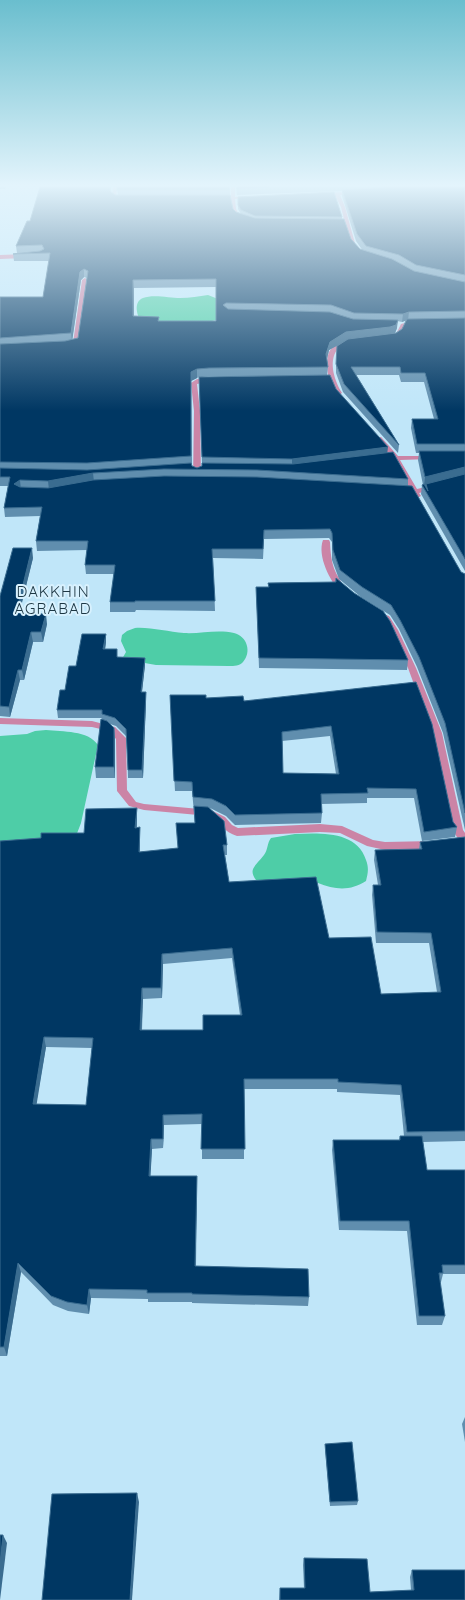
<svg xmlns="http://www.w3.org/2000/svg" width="465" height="1600" font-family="Quicksand,sans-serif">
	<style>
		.water { fill: #4ecda7 }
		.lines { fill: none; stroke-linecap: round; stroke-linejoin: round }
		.minor { fill: #cb84a6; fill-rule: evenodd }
		.wall { fill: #608eae; fill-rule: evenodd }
		.shaded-wall { fill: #3a6c90 }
		.building { fill: #003763; stroke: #3a6c90; fill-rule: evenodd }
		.labels { text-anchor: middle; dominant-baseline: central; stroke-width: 4; stroke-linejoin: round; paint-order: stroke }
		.neighbourhood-label { font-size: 15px; letter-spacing: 1px; fill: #1d3744; stroke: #d8f1fe }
	</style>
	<rect width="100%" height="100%" fill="#c0e6f9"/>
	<g class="water">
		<path d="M208,295L218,299L216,320L212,321L141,322C137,315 133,302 143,298C153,294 170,298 180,298C190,298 199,296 208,295Z"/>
		<path d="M135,628C151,627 168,632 184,633C201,634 217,629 234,633C247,636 252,652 243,662C240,666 234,666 229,666L156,665L122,659L126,652L121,641L122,635L127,631Z"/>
		<path d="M46,730C63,732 88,730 98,745L81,823L76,836L0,847V736L27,734L35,731Z"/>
		<path d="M295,834C321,833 357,831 366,860C369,868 368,873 366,881C351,891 335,890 318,883L261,887C247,869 252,870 264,855C268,850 267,843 271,838Z"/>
	</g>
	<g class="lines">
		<g class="minor">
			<path d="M113,187H117L116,197L125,198V200L112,199Z"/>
			<path d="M231,187H235V197L251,196L253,197L235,199L236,209L242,221H238L232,213L231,200H217L215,199L231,197Z"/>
			<path d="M355,192L357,194L340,195L345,207L356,247L361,252L358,254L351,247L341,207L335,195H321L319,194L321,193Z"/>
			<path d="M0,255L26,254L29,256L26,258L0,259Z"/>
			<path d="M85,278L88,280L79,344L66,347V345L73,343L82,280Z"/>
			<path d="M416,320L418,321V323L405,326L400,336L390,341L387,339L396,334L401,324Z"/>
			<path d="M349,341L351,342V344L337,350C328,362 335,382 342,393L339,395C328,390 323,358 331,349C336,344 343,343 349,341Z"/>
			<path d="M212,378L214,379V381L197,384L200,411L201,480L197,482L193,480L194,411L191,383L197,379Z"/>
			<path d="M377,437H381L398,456H433L434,457L431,459L400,460L417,489L434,485H437V489L419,493L421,496L417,498L412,494H399V490H410L394,461H383L380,459L383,457H391L377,439Z"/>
			<path d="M323,540H329L330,542C331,565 334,573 348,591L347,593H341C330,581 317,556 323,540Z"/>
			<path d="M386,615L389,616L398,630L416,668L442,733L463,830L465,833V844L461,843L453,831L432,733L408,668L390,630L382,618Z"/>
			<path d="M0,718L92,721L115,727L126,738L127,790L136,802L144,804L211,810L225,817L232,825L238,828L320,824L342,826L373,840L385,842L433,841L437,842L438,845L437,848L433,849L385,850L367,846L340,833L320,832L237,836C224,832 220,823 209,816L144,810L129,806L117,791L116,739L109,731L92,727L0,724Z"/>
		</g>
	</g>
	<g class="wall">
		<path d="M0,187H6L5,189H0Z"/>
		<path d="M40,187H111V192L115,195H118L117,187H230V195L233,209L236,212L241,214L238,209V197L342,217V219L351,239L360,249L363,251L356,241L342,196V191L237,195L236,187H465V571L421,494L422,485H423L418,460L419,453H416L411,428L412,419H434L424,382H401L399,375H356L399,445L398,453L343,392L336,373V354L346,340L329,350L327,359L328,367L327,375L336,389L408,479V486L461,572L465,574V830L443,733L417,667L399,629L390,615L361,597L339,579L332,560V542L329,538L264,539L263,559L213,558L215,611L136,610L135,612H110V602L114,574H86L85,565L87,550L37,551L36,541L40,516L5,517L4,508L8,486H0V297H43L49,261H14L13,254L17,253L16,246L30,221ZM84,277L87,278L78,338L72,340L81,280ZM216,287V321H160L134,316V288ZM406,320L402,329L396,333H394H395L397,328V321L402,322ZM209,376H280L202,377ZM199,377L202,463V466L197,468L192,466V464L191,381Z"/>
		<path d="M33,558L19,613L47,624L43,642H33L24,680H20L10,717L0,716V596Z"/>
		<path d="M336,578L408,660L407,670L259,668L256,587H268V583L335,582Z"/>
		<path d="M106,634V642L105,649L118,657L145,658V665L142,692H146V700L143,778H128L127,737L116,726L110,724L114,728L115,740V778H96L95,767L102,718H58L57,710L65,690L76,666Z"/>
		<path d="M416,682L453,822L457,827L455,837L422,841L414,798H367V803L321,804L322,813L321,823L235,825L226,816L210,808L227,845V855H225L229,882L329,938L381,994L437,992L429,943H376L372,895L373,885H378L374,860L375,850L419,849L420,842L465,837V1141L423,1142L427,1170H465V1274H443L441,1282H440L445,1316L442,1325H417L407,1231L339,1230L332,1150L333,1140H399L400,1136H404L400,1095L337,1092V1089H244V1159H202V1124L164,1125L163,1148L152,1149L150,1176H197V1186L196,1266L309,1297L308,1306L192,1303V1302H148V1299L91,1298L89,1314L68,1311L53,1305L21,1272L7,1356H0V841L41,838L84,833L137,819V828L140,838V852L178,848L195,823L192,791H175L170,695L244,701ZM330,736L336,774L283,773L282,741ZM232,958L240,1015L203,1030H142L143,999L162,998L163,964ZM46,1047L92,1048L86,1105L36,1104Z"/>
		<path d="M465,1417V1442L462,1424Z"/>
		<path d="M325,1444L358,1501L357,1505L330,1506L325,1448Z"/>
		<path d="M304,1558L370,1592L411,1590L410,1577L412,1570L465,1600H279L280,1588H304L303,1565Z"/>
	</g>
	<g class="shaded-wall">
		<path d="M84,269V277L81,280L72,342L71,333L80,272Z"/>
		<path d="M133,280L134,288V324L133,316Z"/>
		<path d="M409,312L408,320L402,322L403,314Z"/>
		<path d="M398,320L397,328L395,333L390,336L346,341L329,350L326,363V354L330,342L346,332Z"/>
		<path d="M197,369V378L191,381L192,465L191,372Z"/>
		<path d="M388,447L387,455L292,466V459Z"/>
		<path d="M465,467V476L424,486L425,477Z"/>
		<path d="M93,473L94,482L49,490L48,481Z"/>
		<path d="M20,480L21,490L14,484Z"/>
		<path d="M32,548L33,558L17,623L16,613Z"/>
		<path d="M46,614L47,624L43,642L41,632Z"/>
		<path d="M31,632L33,642L24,680L22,670Z"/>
		<path d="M106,634V642L104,657L103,649Z"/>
		<path d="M145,658V665L141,700V692Z"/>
		<path d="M18,670L20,680L10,717L9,707Z"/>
		<path d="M146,692V700L143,778L142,770Z"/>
		<path d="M114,728L115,740V778L114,767Z"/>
		<path d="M137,808V819L136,838L135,828Z"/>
		<path d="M140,827V838L139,862V852Z"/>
		<path d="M162,954L163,964L162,998L161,988Z"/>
		<path d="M142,988L143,999L141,1040L140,1030Z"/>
		<path d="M44,1037L46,1047L35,1114L33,1104Z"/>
		<path d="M163,1115L164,1125L163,1148Z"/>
		<path d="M151,1139L152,1149L150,1186L149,1176Z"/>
		<path d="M197,1176V1186L195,1275V1266Z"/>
		<path d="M18,1263L21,1272L7,1356L4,1347Z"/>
		<path d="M89,1289L91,1298L89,1314L87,1305Z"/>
		<path d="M137,1493L139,1502L132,1600H130Z"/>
		<path d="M3,1535L7,1543L0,1600V1565Z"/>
	</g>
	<g class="building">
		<path d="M40,187H110V191L115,195H230L233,209L236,212L255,218L344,219L351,239L360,249L392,259L414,271L465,282V311L409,312L403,314L354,313L331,305L226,303L223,305L228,309L330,312L353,319L398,320L396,325L390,327L346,332L330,342L326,354L328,367L209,368L197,369L191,372V456L87,463L0,462V344L65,341L78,338L88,271L84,269L80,272L71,333L0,338V297H43L50,253L13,254L40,251L44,249L42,245L16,246L27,221H30ZM216,279V321H158L159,317L133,316V280Z"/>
		<rect x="117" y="187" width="112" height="3"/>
		<path d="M237,187H269L237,189Z"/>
		<path d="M387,187H465V275L416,265L399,255L366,246L357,234L342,190Z"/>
		<path d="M334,192L342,217L255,216L241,210L238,205V197Z"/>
		<path d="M465,318V444H417L412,419H438L425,373H401L400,367H351L399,445L344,384L336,364L337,346L348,339L396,333L402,329L407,319Z"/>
		<path d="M330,375L336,389L388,447L292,459L202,457L199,377Z"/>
		<path d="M419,451H465V467L425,477Z"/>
		<path d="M393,452L408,479L257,470L164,469L93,473L48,481L20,480L14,484L20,487L48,488L93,480L164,476L257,477L412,486L461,572L465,574V813L445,723L419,657L400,620L391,605L362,587L340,570L333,550L332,533L330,529L264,530L263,549H212L215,601H135V602H110L115,565H85L88,541H36L42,507L4,508L10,477H0V468L87,470L191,463L192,466L197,468L202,466V463L293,464Z"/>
		<path d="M465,474V559L422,485L424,484L428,491L426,484Z"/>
		<path d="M13,548H32L16,613L46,614L41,632H31L22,670H18L9,707L0,706V596Z"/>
		<path d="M336,578L354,593L383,611L390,621L408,660L259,658L256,587H269L268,583L336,582Z"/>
		<path d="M82,634H106L103,649H117V657L145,658L141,692H146L142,770H128L126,729L115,718L102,714V710H57L60,690H65L69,666H76Z"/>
		<path d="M416,682L432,724L453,822L457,827L424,832L416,789L367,788L368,793L321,794L322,813L235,815L226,806L212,799L193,797L192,782L174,781L170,695H206V698L243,696L244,701ZM331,726L339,774L283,773L282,732Z"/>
		<path d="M101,719L107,721L114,728V767H95Z"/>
		<path d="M194,806L208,807L224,821L227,845H223L229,882L316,877L329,938L371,937L381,994L441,992L431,933L377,932L373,885H381L375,850L422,849L420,842L465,837V1131L407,1132L401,1085L338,1082V1079H244L245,1149H201L202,1114L163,1115V1139H151L149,1176H197L195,1266L308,1269L309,1297L192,1294V1293H147V1290L89,1289L87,1305L67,1302L51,1296L18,1263L4,1347H0V841L41,838V833H84L86,809L137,808L135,828L140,827L139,852L178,848L176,823H195ZM232,948L242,1015H203V1030H140L142,988H161L162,954ZM44,1037L93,1038L86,1105L33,1104Z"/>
		<path d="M400,1136H422L427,1170H465V1265H442L443,1273H439L445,1316H419L409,1221H340L333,1140H400Z"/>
		<path d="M352,1442L358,1501L330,1502L325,1444Z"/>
		<path d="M137,1493L130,1600H42L52,1494Z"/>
		<path d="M0,1535H3L0,1565Z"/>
		<path d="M304,1558L367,1559L370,1592L414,1590L412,1570H465V1600H280V1588H305Z"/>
	</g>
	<linearGradient id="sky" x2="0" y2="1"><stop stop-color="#6abece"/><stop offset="0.45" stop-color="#e3f4fc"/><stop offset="1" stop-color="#e3f4fc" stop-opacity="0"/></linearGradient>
	<rect width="465" height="411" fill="url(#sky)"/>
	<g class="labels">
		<g class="neighbourhood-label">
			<text x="53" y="591">DAKKHIN<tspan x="53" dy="17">AGRABAD</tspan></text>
		</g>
	</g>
</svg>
